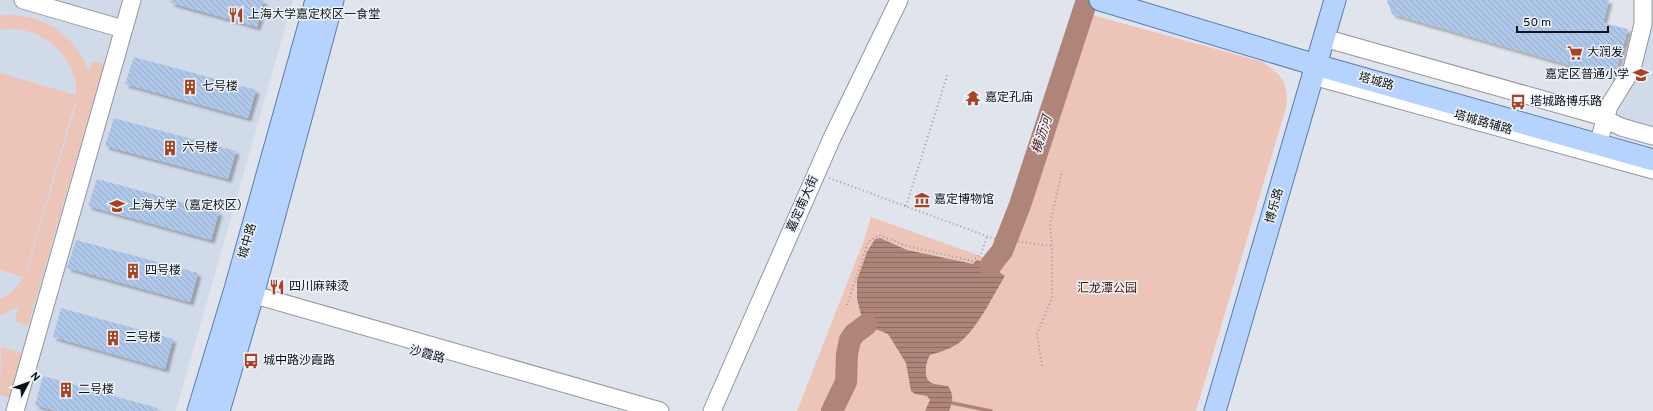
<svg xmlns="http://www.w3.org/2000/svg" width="1653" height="411" font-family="Overpass,'Noto Sans SC',sans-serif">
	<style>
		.built { fill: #d1dae9 }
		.green { fill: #ecc4b8; fill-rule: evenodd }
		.water { fill: url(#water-rules) }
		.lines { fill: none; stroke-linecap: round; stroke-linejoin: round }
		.stream { stroke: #af8579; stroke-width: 3.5 }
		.river { stroke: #af8579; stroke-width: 22 }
		.building { fill: url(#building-back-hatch); filter: url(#shadow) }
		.minor-casing { stroke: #91969e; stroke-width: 19 }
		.major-casing { stroke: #5c7cac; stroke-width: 23 }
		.path { stroke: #989ca3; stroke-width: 2; stroke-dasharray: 1 3; stroke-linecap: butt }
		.minor { stroke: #fff; stroke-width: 17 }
		.major { stroke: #b6d3fe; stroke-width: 21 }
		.labels { text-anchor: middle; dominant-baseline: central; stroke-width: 3; stroke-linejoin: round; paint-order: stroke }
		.poi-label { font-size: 12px; fill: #0f1114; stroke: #edf3fb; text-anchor: start }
		.street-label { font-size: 12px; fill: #0f1114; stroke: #edf3fb }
		.park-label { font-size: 12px; fill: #4a1504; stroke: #edf3fb }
		.water-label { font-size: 13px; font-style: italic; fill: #5a2313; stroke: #edf3fb }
	</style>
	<defs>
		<pattern id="water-rules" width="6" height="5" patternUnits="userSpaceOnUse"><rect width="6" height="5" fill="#af8579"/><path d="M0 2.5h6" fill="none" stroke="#8d6b62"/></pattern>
		<pattern id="building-back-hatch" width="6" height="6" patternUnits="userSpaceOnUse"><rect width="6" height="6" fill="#afc7e9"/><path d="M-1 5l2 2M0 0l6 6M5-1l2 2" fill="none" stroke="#95aac7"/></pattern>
		<filter id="shadow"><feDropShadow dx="3.5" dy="3.5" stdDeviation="1" flood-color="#0004"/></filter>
	</defs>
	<rect width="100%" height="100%" fill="#e0e5ed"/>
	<g class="built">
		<path d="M0,0H293L176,411H0Z"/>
		<path d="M1653,19V130L1606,116L1638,69Z"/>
	</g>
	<g class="green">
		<path d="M1074,10L1263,62C1282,77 1287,79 1287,104L1196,411H797L864,240L871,217L986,258L1007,218Z"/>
		<path d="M6,15C46,15 73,34 89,71L92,61L104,64L28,326L15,321L19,306L0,316V299L13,291L24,277L0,270V73L76,95C79,64 52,35 22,30C15,28 7,29 0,30V16ZM76,99V105L26,274H25Z"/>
		<path d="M1,347L23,353L10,398L0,395Z"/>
	</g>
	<path class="water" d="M880,238L907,250L973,264L977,260L984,262L1005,276C992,297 978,328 959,343C950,349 940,352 930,355C926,361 923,377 930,382C934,385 943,385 948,386C954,395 953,401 949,411H925L930,400L927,396L915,394L911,391L906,363L888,334L878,330L869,328L863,322L857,299V280L867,252L875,239Z"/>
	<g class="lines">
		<path class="stream" d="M952,403L991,411"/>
		<g class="river">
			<path d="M990,266L1002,251L1020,205L1087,0"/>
			<path d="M832,411L846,382L847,354L850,340L854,334L866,325"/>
		</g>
	</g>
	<g class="building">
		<path d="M171,0H264L257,27L171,3Z"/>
		<path d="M1387,0H1609L1603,23L1628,29L1614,78L1392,14Z"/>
		<path d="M134,57L256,90L248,118L125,84Z"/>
		<path d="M114,118L236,151L228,179L105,146Z"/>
		<path d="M97,179L219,212L211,240L88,206Z"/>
		<path d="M76,240L198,273L190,302L67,268Z"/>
		<path d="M61,308L173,339L165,369L53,337Z"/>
		<path d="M43,376L157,408V411H56L35,405Z"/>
	</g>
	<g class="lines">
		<defs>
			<g id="minor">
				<path d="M23,0L123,29"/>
				<path d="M1324,38L1597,115L1621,127L1653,136"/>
				<path d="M1313,76L1653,170"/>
				<path d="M1601,134L1609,106L1632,69L1643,24V0"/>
				<path d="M241,291L660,411"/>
				<path d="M15,411L132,0"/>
				<path d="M712,411L832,138L899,0"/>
			</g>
			<g id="major">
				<path d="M1100,0L1316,65L1653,160"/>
				<path d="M198,411L235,289L316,0"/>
				<path d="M219,411L253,295L333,0"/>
				<path d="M1215,411L1335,0"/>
			</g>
		</defs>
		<use href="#minor" class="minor-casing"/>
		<use href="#major" class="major-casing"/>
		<g class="path">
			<path d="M829,178L992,238L1052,246"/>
			<path d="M906,206L948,73"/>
			<path d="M847,305L868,242L879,235L907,246L972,261L981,254L987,236"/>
			<path d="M1042,366L1037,334L1052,298V246L1050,224L1062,171"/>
		</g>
		<use href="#minor" class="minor"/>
		<use href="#major" class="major"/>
	</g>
	<defs>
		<symbol id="restaurant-bare" viewBox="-9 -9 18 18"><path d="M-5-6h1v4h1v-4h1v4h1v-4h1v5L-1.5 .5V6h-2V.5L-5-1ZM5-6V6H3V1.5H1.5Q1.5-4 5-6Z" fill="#a94221" stroke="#edf3fb" stroke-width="2.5" paint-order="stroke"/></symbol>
		<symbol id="supermarket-bare" viewBox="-9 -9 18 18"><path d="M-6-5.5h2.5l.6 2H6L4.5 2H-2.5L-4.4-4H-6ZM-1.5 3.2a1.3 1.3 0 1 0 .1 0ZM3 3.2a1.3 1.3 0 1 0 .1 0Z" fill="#a94221" stroke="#edf3fb" stroke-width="2.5" paint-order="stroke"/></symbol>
		<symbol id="school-bare" viewBox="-9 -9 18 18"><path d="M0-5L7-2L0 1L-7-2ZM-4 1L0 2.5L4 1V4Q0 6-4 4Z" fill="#a94221" stroke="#edf3fb" stroke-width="2.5" paint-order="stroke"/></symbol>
		<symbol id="building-bare" viewBox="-9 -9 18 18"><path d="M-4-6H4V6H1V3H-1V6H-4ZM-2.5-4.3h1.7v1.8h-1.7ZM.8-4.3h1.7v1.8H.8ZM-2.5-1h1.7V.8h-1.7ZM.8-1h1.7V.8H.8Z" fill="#a94221" stroke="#edf3fb" stroke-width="2.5" paint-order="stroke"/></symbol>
		<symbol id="temple-bare" viewBox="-9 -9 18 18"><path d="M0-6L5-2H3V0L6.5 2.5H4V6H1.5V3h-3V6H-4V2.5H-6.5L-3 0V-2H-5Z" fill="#a94221" stroke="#edf3fb" stroke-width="2.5" paint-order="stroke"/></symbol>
		<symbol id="bus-bare" viewBox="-9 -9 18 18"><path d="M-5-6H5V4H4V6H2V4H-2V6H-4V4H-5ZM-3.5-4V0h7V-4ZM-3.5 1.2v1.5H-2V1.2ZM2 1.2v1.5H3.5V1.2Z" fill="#a94221" stroke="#edf3fb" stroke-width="2.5" paint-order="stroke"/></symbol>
		<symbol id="museum-bare" viewBox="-9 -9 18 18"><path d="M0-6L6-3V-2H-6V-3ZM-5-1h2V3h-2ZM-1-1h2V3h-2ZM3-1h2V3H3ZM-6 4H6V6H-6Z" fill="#a94221" stroke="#edf3fb" stroke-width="2.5" paint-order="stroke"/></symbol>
		<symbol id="university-bare" viewBox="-9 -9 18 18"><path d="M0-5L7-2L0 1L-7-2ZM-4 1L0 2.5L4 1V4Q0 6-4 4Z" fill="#a94221" stroke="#edf3fb" stroke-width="2.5" paint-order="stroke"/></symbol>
	</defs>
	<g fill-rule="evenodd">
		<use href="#restaurant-bare" x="225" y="4" width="22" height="22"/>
		<use href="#supermarket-bare" x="1564" y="42" width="22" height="22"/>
		<use href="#school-bare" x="1630" y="64" width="22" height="22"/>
		<use href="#building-bare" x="179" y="76" width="22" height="22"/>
		<use href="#temple-bare" x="962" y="87" width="22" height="22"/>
		<use href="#bus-bare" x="1507" y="91" width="22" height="22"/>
		<use href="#building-bare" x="159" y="137" width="22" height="22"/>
		<use href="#museum-bare" x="911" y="189" width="22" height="22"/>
		<use href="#university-bare" x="106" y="195" width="22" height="22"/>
		<use href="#building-bare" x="122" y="260" width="22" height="22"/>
		<use href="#restaurant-bare" x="266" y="276" width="22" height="22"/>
		<use href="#building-bare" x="102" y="327" width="22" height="22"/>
		<use href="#bus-bare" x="240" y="350" width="22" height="22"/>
		<use href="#building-bare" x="55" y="379" width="22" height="22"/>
	</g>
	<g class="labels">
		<g class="poi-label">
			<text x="248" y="15">上海大学嘉定校区一食堂</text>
			<text x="1587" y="53">大润发</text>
			<text x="1629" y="75" text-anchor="end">嘉定区普通小学</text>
			<text x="202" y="87">七号楼</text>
			<text x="985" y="98">嘉定孔庙</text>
			<text x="1530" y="102">塔城路博乐路</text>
			<text x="182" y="148">六号楼</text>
			<text x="934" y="200">嘉定博物馆</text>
			<text x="129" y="206">上海大学（嘉定校区）</text>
			<text x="145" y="271">四号楼</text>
			<text x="289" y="287">四川麻辣烫</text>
			<text x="125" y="338">三号楼</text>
			<text x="263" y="361">城中路沙霞路</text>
			<text x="78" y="390">二号楼</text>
		</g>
		<g class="street-label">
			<text transform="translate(1376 82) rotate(16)">塔城路</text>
			<text transform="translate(1483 123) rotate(16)">塔城路辅路</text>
			<text transform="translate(803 204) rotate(-66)">嘉定南大街</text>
			<text transform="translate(1275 206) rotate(-74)">博乐路</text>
			<text transform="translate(248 241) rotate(-74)">城中路</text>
			<text transform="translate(427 355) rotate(16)">沙霞路</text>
		</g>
		<g class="park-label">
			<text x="1107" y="289">汇龙潭公园</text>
		</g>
		<g class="water-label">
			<text transform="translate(1043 135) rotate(-72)">横沥河</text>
		</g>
	</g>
	<g transform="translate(28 383) rotate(49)" stroke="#edf3fb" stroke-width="3" paint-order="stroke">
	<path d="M0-3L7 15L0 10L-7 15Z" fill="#0f1114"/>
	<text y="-6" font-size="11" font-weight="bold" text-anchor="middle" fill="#0f1114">N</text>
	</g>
	<path d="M1517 26v6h91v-6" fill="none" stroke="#0f1114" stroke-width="2"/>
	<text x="1523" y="26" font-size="12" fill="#0f1114" stroke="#edf3fb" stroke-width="3" paint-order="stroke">50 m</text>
</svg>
